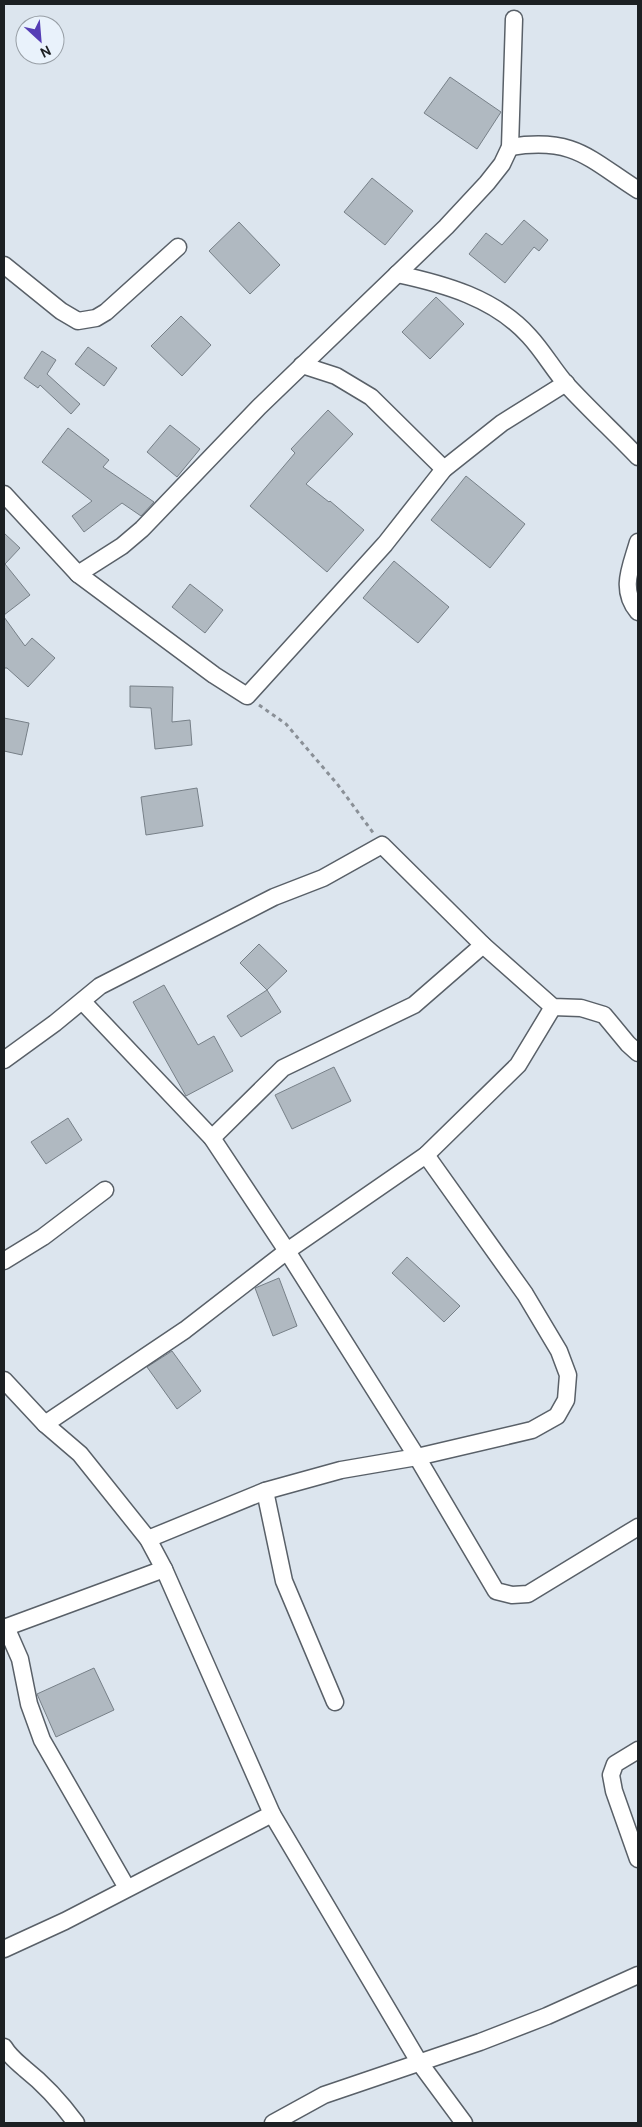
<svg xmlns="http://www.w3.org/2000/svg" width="642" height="2127" font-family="Overpass,sans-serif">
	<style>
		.building { fill: #b0b9c1; stroke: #778088 }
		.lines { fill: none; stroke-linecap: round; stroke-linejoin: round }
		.minor-casing { stroke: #596068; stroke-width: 19 }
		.path { stroke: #8a9097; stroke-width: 3; stroke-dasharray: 4 4; stroke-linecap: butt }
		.minor { stroke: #fff; stroke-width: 16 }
	</style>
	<rect width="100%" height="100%" fill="#dce5ee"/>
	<g class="building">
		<path d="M450,77L501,112L477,149L424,113Z"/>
		<path d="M372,178L413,211L385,245L344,212Z"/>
		<path d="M524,220L548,240L539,251L534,247L505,283L469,254L486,233L502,245Z"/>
		<path d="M239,222L280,265L250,294L209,251Z"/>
		<path d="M436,297L464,324L430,359L402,332Z"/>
		<path d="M181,316L211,345L182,376L151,346Z"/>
		<path d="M88,347L117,368L104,386L75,364Z"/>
		<path d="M42,351L56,360L47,374L80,404L71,414L40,385L38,388L24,378Z"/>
		<path d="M328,410L353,434L306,484L329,502L330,501L364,530L327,572L250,506L295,453L291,449Z"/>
		<path d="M170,425L200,449L177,477L147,452Z"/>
		<path d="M68,428L109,460L103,467L154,502L141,516L122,503L84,532L72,516L92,501L42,462Z"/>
		<path d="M466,476L525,524L490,568L431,520Z"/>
		<path d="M4,533L20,548L5,564L30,595L4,615Z"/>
		<path d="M394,561L449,607L418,643L363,598Z"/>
		<path d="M190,584L223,610L205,633L172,607Z"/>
		<path d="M4,617L25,646L32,638L55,658L28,687L7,668H4Z"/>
		<path d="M130,686L173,687L172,722L190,720L192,745L155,749L151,708L130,707Z"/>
		<path d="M4,718L29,723L22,755L4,751Z"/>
		<path d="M197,788L203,826L146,835L141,797Z"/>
		<path d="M259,944L287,971L267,990L240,963Z"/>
		<path d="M164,985L198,1045L214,1036L233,1071L186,1096L133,1002Z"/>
		<path d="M267,990L281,1012L241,1037L227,1016Z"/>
		<path d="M334,1067L351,1101L292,1129L275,1095Z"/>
		<path d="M68,1118L82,1140L46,1164L31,1142Z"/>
		<path d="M407,1257L460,1306L444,1322L392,1273Z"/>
		<path d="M279,1278L297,1326L273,1336L255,1288Z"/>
		<path d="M172,1351L201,1391L177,1409L147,1367Z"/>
		<path d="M94,1668L114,1710L56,1737L37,1694Z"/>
	</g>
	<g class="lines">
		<defs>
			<g id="minor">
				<path d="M510,147C574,137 588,158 638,190"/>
				<path d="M4,265L61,311L78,321L96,318L106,312L178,247"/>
				<path d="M397,274C444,284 495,298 529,336C543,351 553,369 566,384C589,409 615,433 638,457"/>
				<path d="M302,365L336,376L371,397L444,469"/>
				<path d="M4,494L78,574L122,546L142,529L259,407L446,227L487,183L502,164L510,147L514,19"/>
				<path d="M638,542C631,567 619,589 638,612"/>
				<path d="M78,574L214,675L247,696L385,544L444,469L502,423L566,383"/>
				<path d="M83,1002L212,1138L287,1251L417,1457L496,1591L512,1595L528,1594L638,1527"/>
				<path d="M4,1060L55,1023L100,986L274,897L323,878L382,845L483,945L553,1007L581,1008L604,1015L628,1044L638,1053"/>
				<path d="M212,1138L283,1068L414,1005L483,945"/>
				<path d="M4,1261L43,1237L105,1190"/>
				<path d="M4,1380L45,1424L80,1454L148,1539L164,1569L272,1814L419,2062L464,2123"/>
				<path d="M45,1424L185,1330L287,1251L426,1155L518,1065L553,1007"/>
				<path d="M265,1491L284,1581L335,1702"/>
				<path d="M148,1539L265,1491L341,1470L417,1457L532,1430L557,1416L566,1400L568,1375L559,1351L525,1294L426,1155"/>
				<path d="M6,1627L20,1659L29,1704L42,1740L127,1888"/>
				<path d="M4,1628L164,1569"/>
				<path d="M638,1750L615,1764L611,1775L614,1791L638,1859"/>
				<path d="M4,1949L65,1921L272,1814"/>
				<path d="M4,2047C10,2057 16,2061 25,2069C44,2084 62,2104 76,2123"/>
				<path d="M273,2123L324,2095L480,2042L547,2016L638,1975"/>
			</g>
		</defs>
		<use href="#minor" class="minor-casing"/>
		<path class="path" d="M259,705L286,724L338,785L374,834"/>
		<use href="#minor" class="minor"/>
	</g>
	<rect width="642" height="2127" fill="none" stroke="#1c2023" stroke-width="10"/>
	<g transform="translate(40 40) rotate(154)"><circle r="24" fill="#e9f2fb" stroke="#979ea5"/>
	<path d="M0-4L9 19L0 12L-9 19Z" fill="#553db5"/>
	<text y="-8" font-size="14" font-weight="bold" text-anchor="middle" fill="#1c2023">N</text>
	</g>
</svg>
